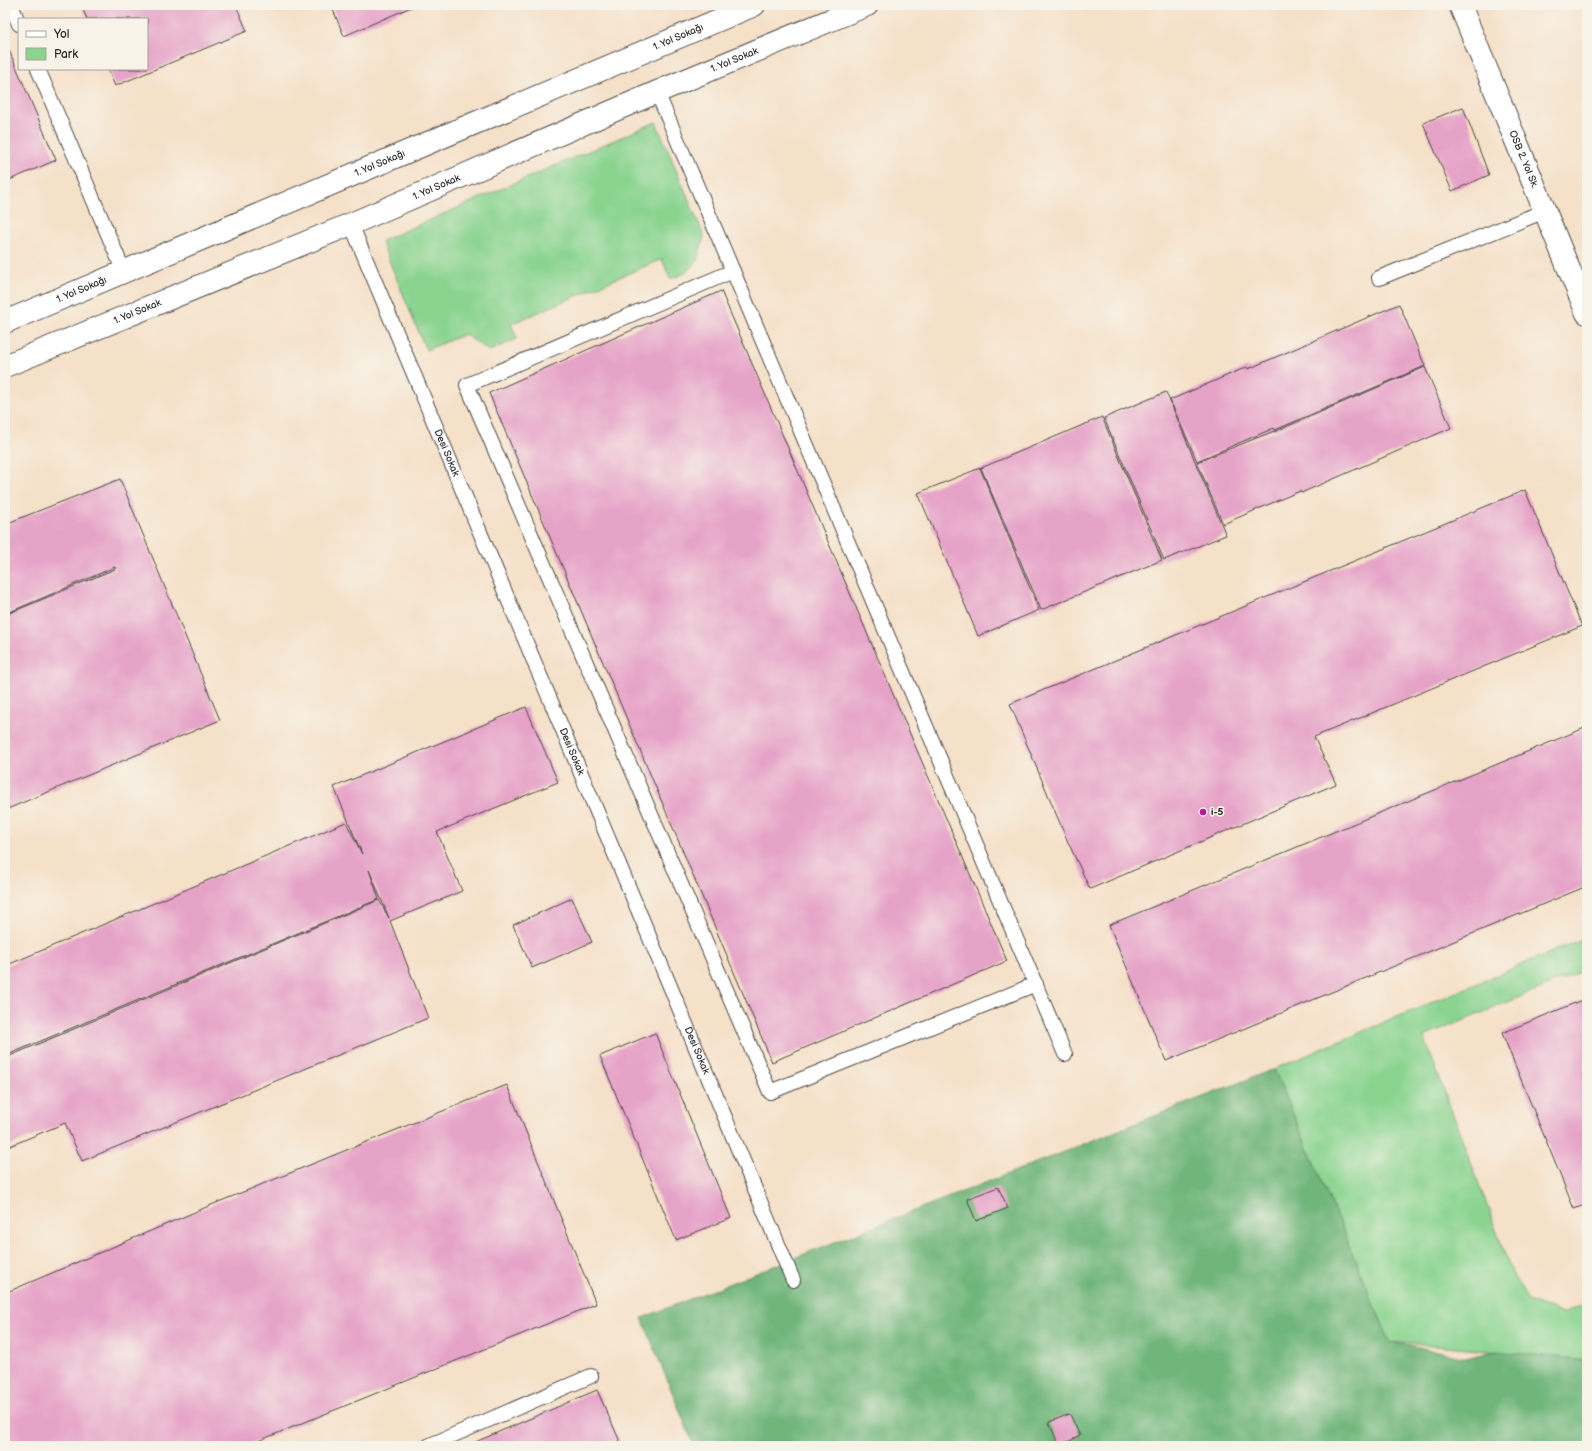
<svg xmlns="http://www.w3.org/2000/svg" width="1592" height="1451" font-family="'Balsamiq Sans',sans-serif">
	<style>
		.green { fill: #8ad490; stroke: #5a805e }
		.forest { fill: #6fb67a; stroke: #4d7052 }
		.building { fill: #e6a3c8 }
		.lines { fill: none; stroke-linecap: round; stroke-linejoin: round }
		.service-casing { stroke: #494643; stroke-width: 16 }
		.minor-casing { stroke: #494643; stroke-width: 24 }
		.tertiary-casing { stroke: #494643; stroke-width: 24 }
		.service { stroke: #fff; stroke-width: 14 }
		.minor { stroke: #fff; stroke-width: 22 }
		.tertiary { stroke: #fff; stroke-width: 22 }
		.poi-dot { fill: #b5179e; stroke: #f7f3e8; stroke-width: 1.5 }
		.labels { text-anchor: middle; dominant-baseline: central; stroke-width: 3.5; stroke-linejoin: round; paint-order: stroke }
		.street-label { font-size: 10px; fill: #2b2b2b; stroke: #f7f3e8 }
		.poi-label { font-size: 10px; font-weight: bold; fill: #2b2b2b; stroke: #f7f3e8; text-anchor: start }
	</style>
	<rect width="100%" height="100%" fill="#f7f3e8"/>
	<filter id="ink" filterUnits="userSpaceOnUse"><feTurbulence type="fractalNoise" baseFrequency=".025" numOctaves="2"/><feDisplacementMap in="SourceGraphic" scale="8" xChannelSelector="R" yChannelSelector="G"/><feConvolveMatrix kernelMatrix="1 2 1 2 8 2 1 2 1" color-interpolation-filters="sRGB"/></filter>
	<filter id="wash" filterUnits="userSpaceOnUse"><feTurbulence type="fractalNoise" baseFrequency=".012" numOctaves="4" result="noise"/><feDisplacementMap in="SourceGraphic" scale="16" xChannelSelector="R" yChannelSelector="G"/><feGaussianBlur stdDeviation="0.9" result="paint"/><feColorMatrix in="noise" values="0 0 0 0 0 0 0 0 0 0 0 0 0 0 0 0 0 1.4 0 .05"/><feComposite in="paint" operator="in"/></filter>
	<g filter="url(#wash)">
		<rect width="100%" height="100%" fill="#f5e0c8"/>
		<g class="green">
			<path d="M656,122L704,236L697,261L685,273L670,279L662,259L511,324L517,339L489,351L465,334L426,350L381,241Z"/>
			<path d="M1587,937V969L1424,1037L1514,1278L1528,1300L1562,1313L1587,1303V1360L1390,1342L1274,1069Z"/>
		</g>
		<path class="forest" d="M1274,1069L1390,1342L1466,1358L1495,1351L1587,1360V1446H694L642,1318Z"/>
		<g id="blocks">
			<g class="building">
				<path d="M81,5H236L247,31L115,86L108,69H147V19H87Z"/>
				<path d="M331,5H416L344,36Z"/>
				<path d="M5,41L56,160L5,182Z"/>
				<path d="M1463,107L1489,175L1452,191L1423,123Z"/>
				<path d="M721,291L1007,961L772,1062L489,393Z"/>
				<path d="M1399,304L1425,366L1275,430L1274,428L1197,461L1170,400L1247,367L1248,369Z"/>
				<path d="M1425,367L1451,428L1301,493L1300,491L1223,524L1197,462L1274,431V432Z"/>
				<path d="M1166,392L1226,535L1164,560L1104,418Z"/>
				<path d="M1102,417L1162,560L1041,610L981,468Z"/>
				<path d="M980,468L1039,610L978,636L918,493Z"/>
				<path d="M120,479L220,720L5,810V615L115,569V567L5,614V524Z"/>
				<path d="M1525,490L1582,626L1314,737L1336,784L1090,889L1067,840L1010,704Z"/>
				<path d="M526,707L558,782L437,832L462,891L390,921L428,1018L82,1161L65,1123L5,1148V1058L379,900L389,918L369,870L379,899L5,1056V966L346,822L362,854L334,787Z"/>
				<path d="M1587,727V886L1166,1061L1109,925Z"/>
				<path d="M572,898L592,942L532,968L513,925Z"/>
				<path d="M1587,998V1204L1574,1209L1502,1033Z"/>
				<path d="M655,1033L731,1218L676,1240L600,1056Z"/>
				<path d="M507,1085L596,1304L246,1446H5V1293L216,1203Z"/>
				<path d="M998,1187L1008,1208L976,1221L967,1199Z"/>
				<path d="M597,1390L622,1446H466Z"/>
				<path d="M1070,1414L1080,1436L1059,1446L1049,1422Z"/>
			</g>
		</g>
	</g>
	<g filter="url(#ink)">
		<use href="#blocks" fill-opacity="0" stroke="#494643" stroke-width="1"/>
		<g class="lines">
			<defs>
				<g id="service">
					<path d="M11,5L19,24"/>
					<path d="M38,69L124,272"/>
					<path d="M657,92L1065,1054"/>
					<path id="s1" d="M351,224L793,1280"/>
					<path d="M733,271L467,385L770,1092L1036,984"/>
					<path d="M1379,278L1545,211"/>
					<path d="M428,1446L591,1376"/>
				</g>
				<g id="minor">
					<path id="s2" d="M1460,5L1587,313"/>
				</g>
				<g id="tertiary">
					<path id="s3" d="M5,322L754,5"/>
					<path id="s4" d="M5,366L351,224L657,92L867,5"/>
				</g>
			</defs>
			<use href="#service" class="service-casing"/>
			<use href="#minor" class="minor-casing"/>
			<use href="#tertiary" class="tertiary-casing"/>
			<use href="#service" class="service"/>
			<use href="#minor" class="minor"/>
			<use href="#tertiary" class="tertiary"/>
		</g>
	</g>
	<circle class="poi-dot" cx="1203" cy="812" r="4"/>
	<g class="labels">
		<g class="street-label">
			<text stroke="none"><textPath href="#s3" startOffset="731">1. Yol Sokağı</textPath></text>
			<text stroke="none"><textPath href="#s4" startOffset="791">1. Yol Sokak</textPath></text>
			<text stroke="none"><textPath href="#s2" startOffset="167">OSB 2. Yol Sk.</textPath></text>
			<text stroke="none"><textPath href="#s3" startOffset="407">1. Yol Sokağı</textPath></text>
			<text stroke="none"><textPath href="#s4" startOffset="467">1. Yol Sokak</textPath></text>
			<text stroke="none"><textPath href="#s3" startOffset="83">1. Yol Sokağı</textPath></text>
			<text stroke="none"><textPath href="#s4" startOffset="143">1. Yol Sokak</textPath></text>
			<text stroke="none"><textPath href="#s1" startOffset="248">Desi Sokak</textPath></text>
			<text stroke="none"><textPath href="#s1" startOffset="572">Desi Sokak</textPath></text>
			<text stroke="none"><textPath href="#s1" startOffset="896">Desi Sokak</textPath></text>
		</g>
		<g class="poi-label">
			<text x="1211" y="812">i-5</text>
		</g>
	</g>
	<rect width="1592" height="1451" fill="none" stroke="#f7f3e8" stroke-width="20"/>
	<rect x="18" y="18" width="130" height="52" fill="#f7f3e8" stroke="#a5a39c"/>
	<rect x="26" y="31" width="20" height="6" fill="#ffffff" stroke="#a5a39c"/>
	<text x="54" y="38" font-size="12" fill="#2b2b2b">Yol</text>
	<rect x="26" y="48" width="20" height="12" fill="#8ad490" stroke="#a5a39c"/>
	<text x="54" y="58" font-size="12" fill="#2b2b2b">Park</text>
</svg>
